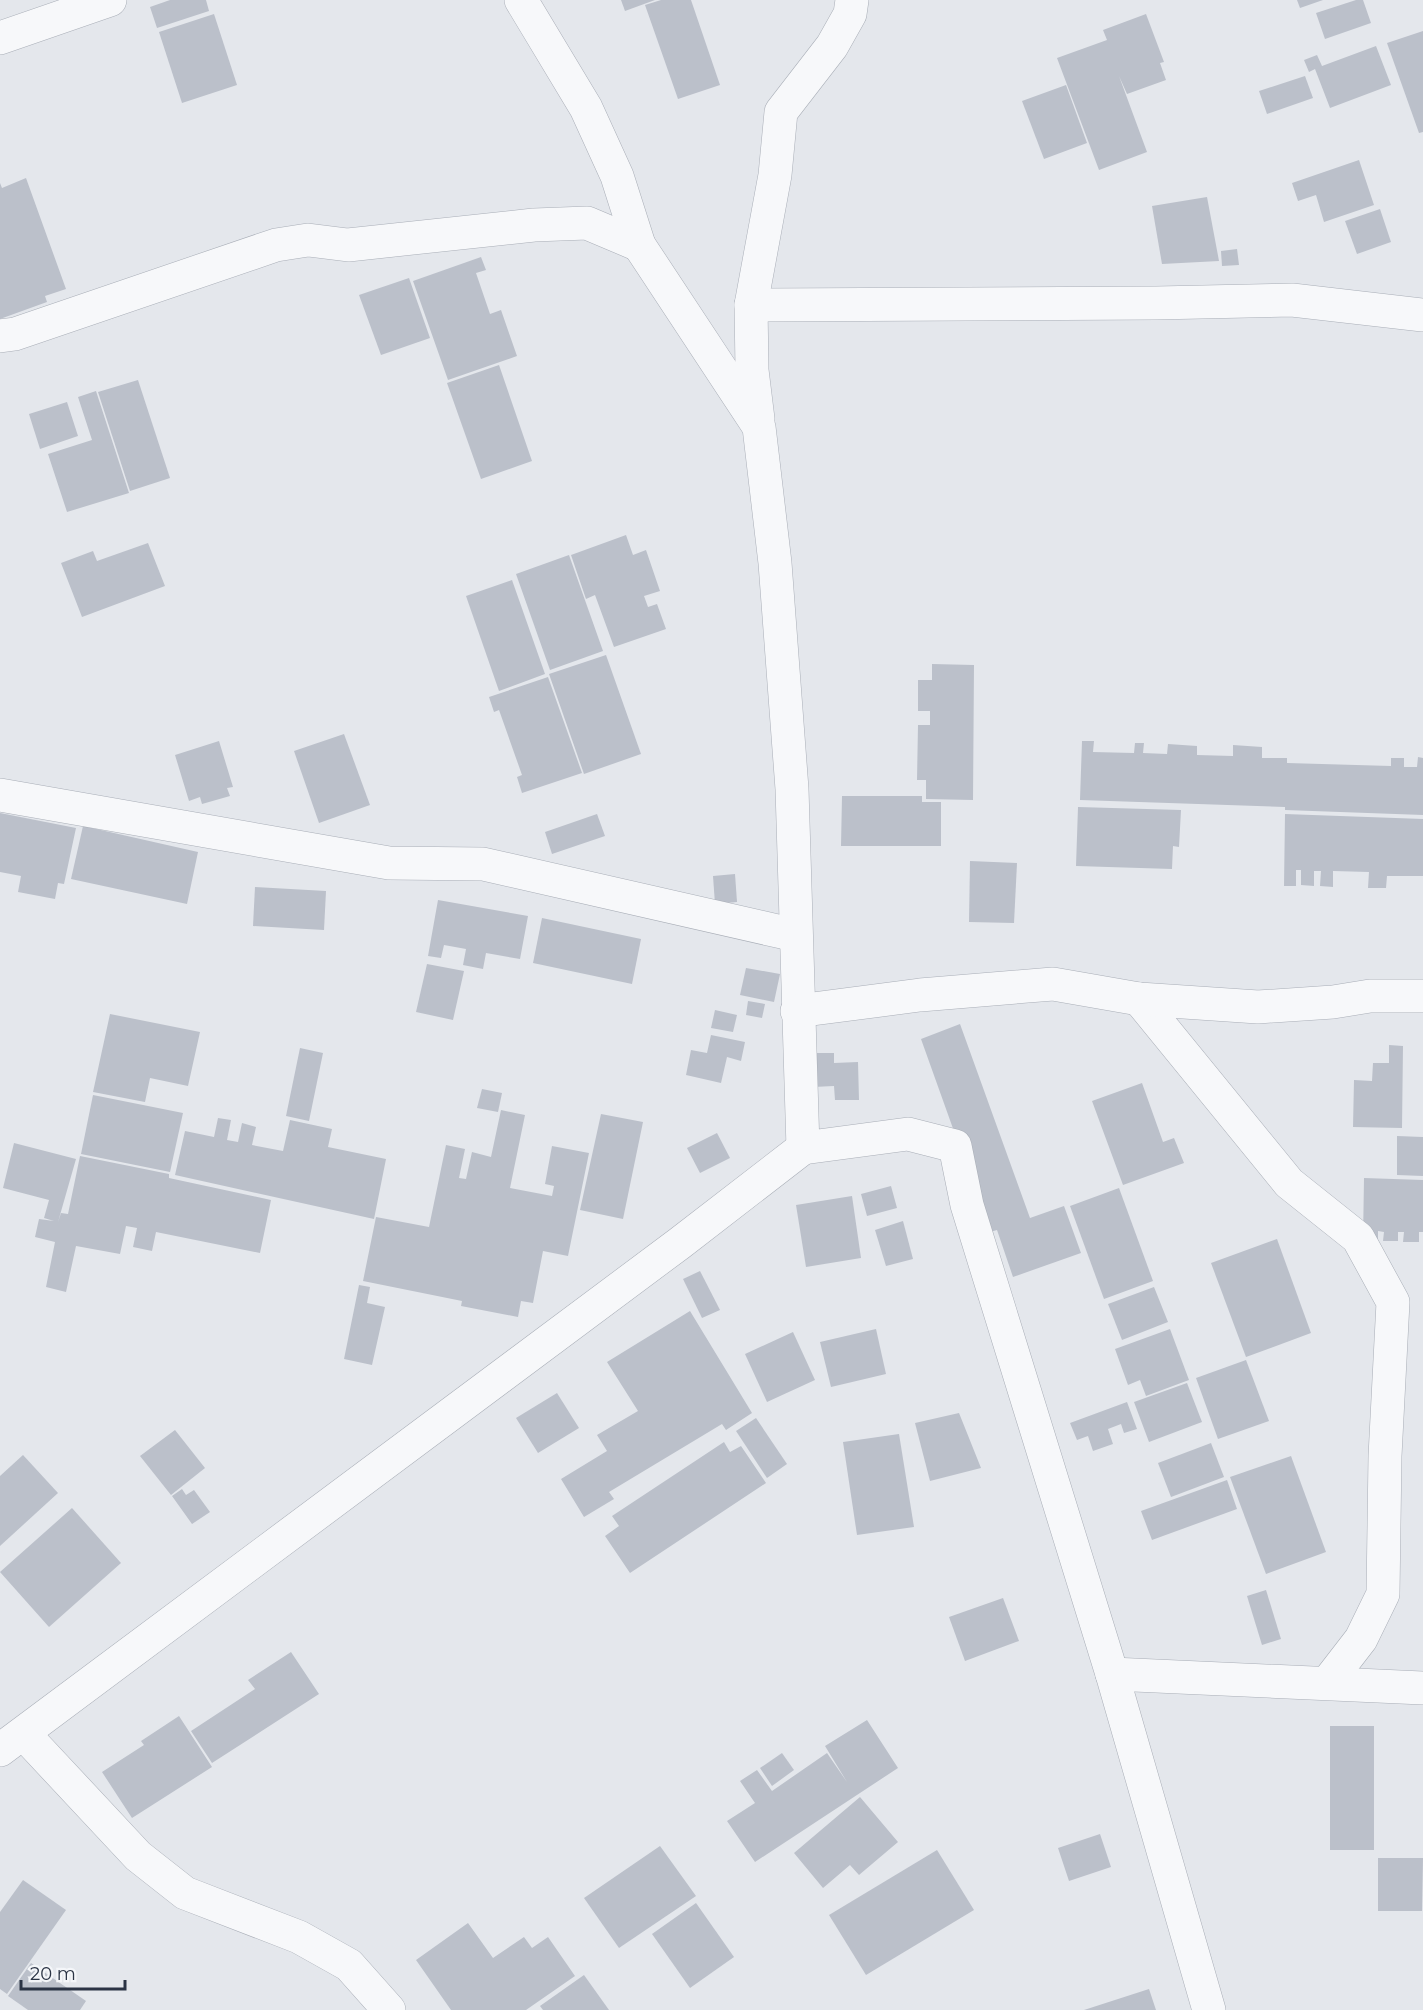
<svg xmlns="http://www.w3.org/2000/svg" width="1423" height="2010" font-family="Montserrat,sans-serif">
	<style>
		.building { fill: #bbc0ca }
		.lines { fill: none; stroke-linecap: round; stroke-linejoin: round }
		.minor-casing { stroke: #a9aeb7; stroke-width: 34 }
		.minor { stroke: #f7f8fa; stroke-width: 33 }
	</style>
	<rect width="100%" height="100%" fill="#e4e7ec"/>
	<g class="building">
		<path d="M170,0H206L209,11L157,28L150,7Z"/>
		<path d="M621,0H655L625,11Z"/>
		<path d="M661,0H691L720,85L678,99L645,5Z"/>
		<path d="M1297,0H1323L1300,8Z"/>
		<path d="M1356,0H1363L1371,23L1325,39L1316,13Z"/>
		<path d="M214,14L237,85L182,103L159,32Z"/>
		<path d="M1146,14L1164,62L1160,63L1166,80L1127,94L1119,76L1147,152L1099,170L1057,58L1107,40L1103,30Z"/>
		<path d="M1423,31V132L1419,133L1387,43Z"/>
		<path d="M1376,46L1391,85L1330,108L1315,69L1309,72L1304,60L1317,55L1322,66Z"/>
		<path d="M1305,76L1313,98L1267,114L1259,91Z"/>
		<path d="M1066,85L1087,143L1044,159L1022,101Z"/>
		<path d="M1359,160L1374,205L1324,222L1316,195L1298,201L1292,183Z"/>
		<path d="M26,178L66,289L45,296L47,302L0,319V183L2,188Z"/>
		<path d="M1207,197L1219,261L1162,264L1152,206Z"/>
		<path d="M1380,209L1391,242L1357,254L1345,221Z"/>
		<path d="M1237,249L1239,265L1222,266L1221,251Z"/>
		<path d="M481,257L486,270L476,273L490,314L501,310L517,356L448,380L413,281Z"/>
		<path d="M409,278L430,338L381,355L359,295Z"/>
		<path d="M499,365L532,461L481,479L447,383Z"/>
		<path d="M138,380L170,478L130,491L98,392Z"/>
		<path d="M96,391L129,493L67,512L48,454L92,440L78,397Z"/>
		<path d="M67,402L78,436L40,449L29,414Z"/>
		<path d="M626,535L633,555L646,550L660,591L644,596L648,607L657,604L666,629L614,647L595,595L586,599L571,555Z"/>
		<path d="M148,543L165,586L82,617L61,563L93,551L97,561Z"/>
		<path d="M569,555L603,651L550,670L516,574Z"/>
		<path d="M512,580L545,674L499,691L466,596Z"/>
		<path d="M606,655L641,754L584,774L549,674Z"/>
		<path d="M932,664L974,665L973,800L926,799V780H917L918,725H930V711H918V680H932Z"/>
		<path d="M548,677L582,773L522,793L517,777L522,775L499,710L494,712L489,697Z"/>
		<path d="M344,734L370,805L319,823L294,751Z"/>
		<path d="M219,741L233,787L227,788L230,796L202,804L200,797L189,801L175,755Z"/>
		<path d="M1082,741H1094L1093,752L1134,753L1135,743H1144L1143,753L1167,754L1168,744L1197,746V755L1233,756V745L1262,747V758H1287V763L1391,766V758H1404V767H1417L1418,757L1423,758V815L1285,810V807L1080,800Z"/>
		<path d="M842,796H922V802H941V846H841Z"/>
		<path d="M1078,807L1181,810L1179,847L1173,846L1172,869L1076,866Z"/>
		<path d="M0,813L76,828L64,884L58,883L55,899L18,892L21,876L0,872Z"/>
		<path d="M597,814L605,836L552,854L545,832Z"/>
		<path d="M1285,814L1423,819V876H1387L1386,888H1368L1369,872L1333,871V887L1320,886L1321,871H1314V886L1301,885V870H1296V886H1284Z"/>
		<path d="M83,826L198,852L187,904L71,879Z"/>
		<path d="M970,861L1017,863L1014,923L969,922Z"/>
		<path d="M735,874L737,902L715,904L713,876Z"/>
		<path d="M255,887L326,891L324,930L253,926Z"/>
		<path d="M438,900L528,916L520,959L486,953L483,969L463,965L466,949L444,945L441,958L428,956Z"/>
		<path d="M542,918L641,939L632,984L533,963Z"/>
		<path d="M427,964L464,971L453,1020L416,1012Z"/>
		<path d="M746,968L780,974L774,1002L740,995Z"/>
		<path d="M748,1001L765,1004L762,1018L746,1015Z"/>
		<path d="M715,1010L737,1015L733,1032L711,1028Z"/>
		<path d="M110,1014L200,1032L188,1086L150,1078L145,1102L93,1092Z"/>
		<path d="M960,1024L1030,1218L1064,1206L1081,1253L1013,1277L997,1230L990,1232L921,1039Z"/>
		<path d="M711,1035L745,1042L741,1061L727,1057L721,1083L686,1075L691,1050L707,1053Z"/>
		<path d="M1389,1045L1403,1046L1402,1128L1353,1127L1354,1080L1372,1081L1373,1063H1389Z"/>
		<path d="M300,1048L323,1053L309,1121L286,1116Z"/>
		<path d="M812,1053H834V1063L858,1062L859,1100H835L834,1086L813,1087Z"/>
		<path d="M1142,1083L1163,1142L1174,1138L1184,1163L1123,1185L1092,1101Z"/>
		<path d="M482,1089L502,1093L498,1112L477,1108Z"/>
		<path d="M93,1095L183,1113L170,1172L81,1154Z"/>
		<path d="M501,1110L525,1115L510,1188L552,1196L554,1186L545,1184L552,1146L589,1153L568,1256L543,1251L533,1303L521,1301L518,1317L461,1306L462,1301L363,1281L376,1217L429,1227L446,1145L465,1149L459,1178L466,1179L472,1152L491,1157Z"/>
		<path d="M601,1114L643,1122L623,1219L580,1210Z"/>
		<path d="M218,1118L231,1120L227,1140L238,1142L242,1123L256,1127L252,1145L283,1151L290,1120L332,1129L328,1147L386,1159L374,1219L175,1175L185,1131L214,1137Z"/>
		<path d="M717,1133L730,1158L700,1173L687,1148Z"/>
		<path d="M1397,1136L1423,1137V1176L1397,1175Z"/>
		<path d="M14,1143L76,1159L58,1222L61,1213L68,1214L80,1156L169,1174V1178L271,1200L260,1253L156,1232L152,1251L133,1247L137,1228L126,1226L120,1254L76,1246L66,1292L46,1287L55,1242L35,1237L39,1219L54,1221L44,1218L49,1200L3,1188Z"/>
		<path d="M1364,1178L1423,1180V1232H1419V1242H1403L1404,1232H1398V1241H1383L1384,1232L1378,1231V1240H1363Z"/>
		<path d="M891,1186L897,1208L867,1216L861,1194Z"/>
		<path d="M1119,1188L1153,1281L1104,1299L1070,1206Z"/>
		<path d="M852,1196L861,1258L806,1267L796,1205Z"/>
		<path d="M903,1221L913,1259L886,1266L875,1230Z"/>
		<path d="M1277,1239L1311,1333L1246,1357L1211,1263Z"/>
		<path d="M700,1271L720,1310L702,1318L683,1279Z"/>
		<path d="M359,1285L370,1287L367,1303L385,1307L372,1365L344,1359Z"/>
		<path d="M1154,1287L1168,1322L1122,1340L1108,1304Z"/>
		<path d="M690,1311L752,1413L726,1430L722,1424L609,1492L614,1499L584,1517L561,1479L607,1451L597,1435L638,1411L607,1362Z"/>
		<path d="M876,1329L886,1374L831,1387L820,1342Z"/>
		<path d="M1170,1329L1189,1380L1146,1396L1140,1380L1128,1385L1115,1349Z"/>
		<path d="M793,1332L815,1380L767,1402L745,1354Z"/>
		<path d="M1246,1360L1269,1421L1218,1439L1196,1378Z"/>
		<path d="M1187,1383L1202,1422L1149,1442L1134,1402Z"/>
		<path d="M557,1393L579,1428L538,1453L516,1418Z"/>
		<path d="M1127,1402L1137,1429L1124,1433L1121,1424L1108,1429L1113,1444L1093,1451L1088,1436L1077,1440L1070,1423Z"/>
		<path d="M959,1413L981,1468L930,1481L915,1423Z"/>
		<path d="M756,1418L787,1464L767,1478L736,1431Z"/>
		<path d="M175,1430L205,1468L171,1495L140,1456Z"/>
		<path d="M899,1434L914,1527L857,1535L843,1442Z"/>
		<path d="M724,1442L730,1452L741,1446L766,1483L630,1573L605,1536L619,1526L612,1516Z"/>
		<path d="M1211,1443L1224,1477L1171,1497L1158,1463Z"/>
		<path d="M23,1455L58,1493L0,1546V1476Z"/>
		<path d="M1291,1456L1326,1552L1266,1574L1230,1477Z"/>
		<path d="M1227,1480L1237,1509L1152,1540L1141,1511Z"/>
		<path d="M182,1489L186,1495L194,1490L210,1512L192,1524L172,1496Z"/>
		<path d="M72,1508L121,1563L49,1627L0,1572Z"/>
		<path d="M1266,1590L1281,1639L1262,1645L1247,1596Z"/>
		<path d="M1003,1598L1019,1641L965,1661L949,1617Z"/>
		<path d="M291,1652L319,1694L212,1763L191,1731L255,1689L248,1680Z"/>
		<path d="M179,1716L212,1767L132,1818L102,1772L144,1745L141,1741Z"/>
		<path d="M867,1720L898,1768L755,1862L727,1821L755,1803L740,1781L757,1770L772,1791L827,1753L847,1782L825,1746Z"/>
		<rect x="1330" y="1726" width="44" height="124"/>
		<path d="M782,1753L794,1770L772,1786L760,1768Z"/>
		<path d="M860,1797L898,1842L859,1875L850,1865L823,1888L794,1853Z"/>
		<path d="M1100,1834L1111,1867L1069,1881L1058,1848Z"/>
		<path d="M660,1846L696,1896L619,1948L584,1898Z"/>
		<path d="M937,1850L974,1910L866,1975L829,1915Z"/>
		<path d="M1378,1858H1423L1422,1911H1378Z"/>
		<path d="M23,1880L66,1910L7,1994L0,1989V1912Z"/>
		<path d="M696,1903L734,1957L690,1988L652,1934Z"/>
		<path d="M468,1923L493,1958L524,1937L532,1948L548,1937L575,1976L526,2010H451L416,1960Z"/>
		<path d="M31,1963L86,2001L80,2010H28L8,1996Z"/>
		<path d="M584,1975L609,2010H543L540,2006Z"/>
		<path d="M1149,1989L1156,2010H1084Z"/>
	</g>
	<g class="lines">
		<defs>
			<g id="minor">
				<path d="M521,0L586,108L617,176L639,245L759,427L775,563L792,789L803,1148L908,1134L955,1146L967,1205L1112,1674L1209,2010"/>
				<path d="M0,38L110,0"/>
				<path d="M751,305L1156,303L1292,300L1423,315"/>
				<path d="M0,336L15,334L276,245L308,240L348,245L534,225L587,223L639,245"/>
				<path d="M758,419L752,370L751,305L775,175L781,112L832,46L850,14L852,0"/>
				<path d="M0,795L389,863L483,864L795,935"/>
				<path d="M1139,999L1289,1183L1358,1238L1393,1302L1385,1456L1383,1594L1361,1639L1327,1683"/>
				<path d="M797,1011L920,995L1053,984L1139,999L1258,1007L1333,1002L1370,996H1423"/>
				<path d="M1112,1674L1423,1688"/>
				<path d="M24,1734L138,1856L185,1893L299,1937L349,1965L389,2010"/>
				<path d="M0,1750L680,1243L803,1148"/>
			</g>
		</defs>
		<use href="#minor" class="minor-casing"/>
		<use href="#minor" class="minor"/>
	</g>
	<path d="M21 1980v9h104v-9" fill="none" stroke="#2b3445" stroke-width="3"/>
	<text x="30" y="1980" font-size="18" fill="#2b3445" stroke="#f4f6f9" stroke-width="4.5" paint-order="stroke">20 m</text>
</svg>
